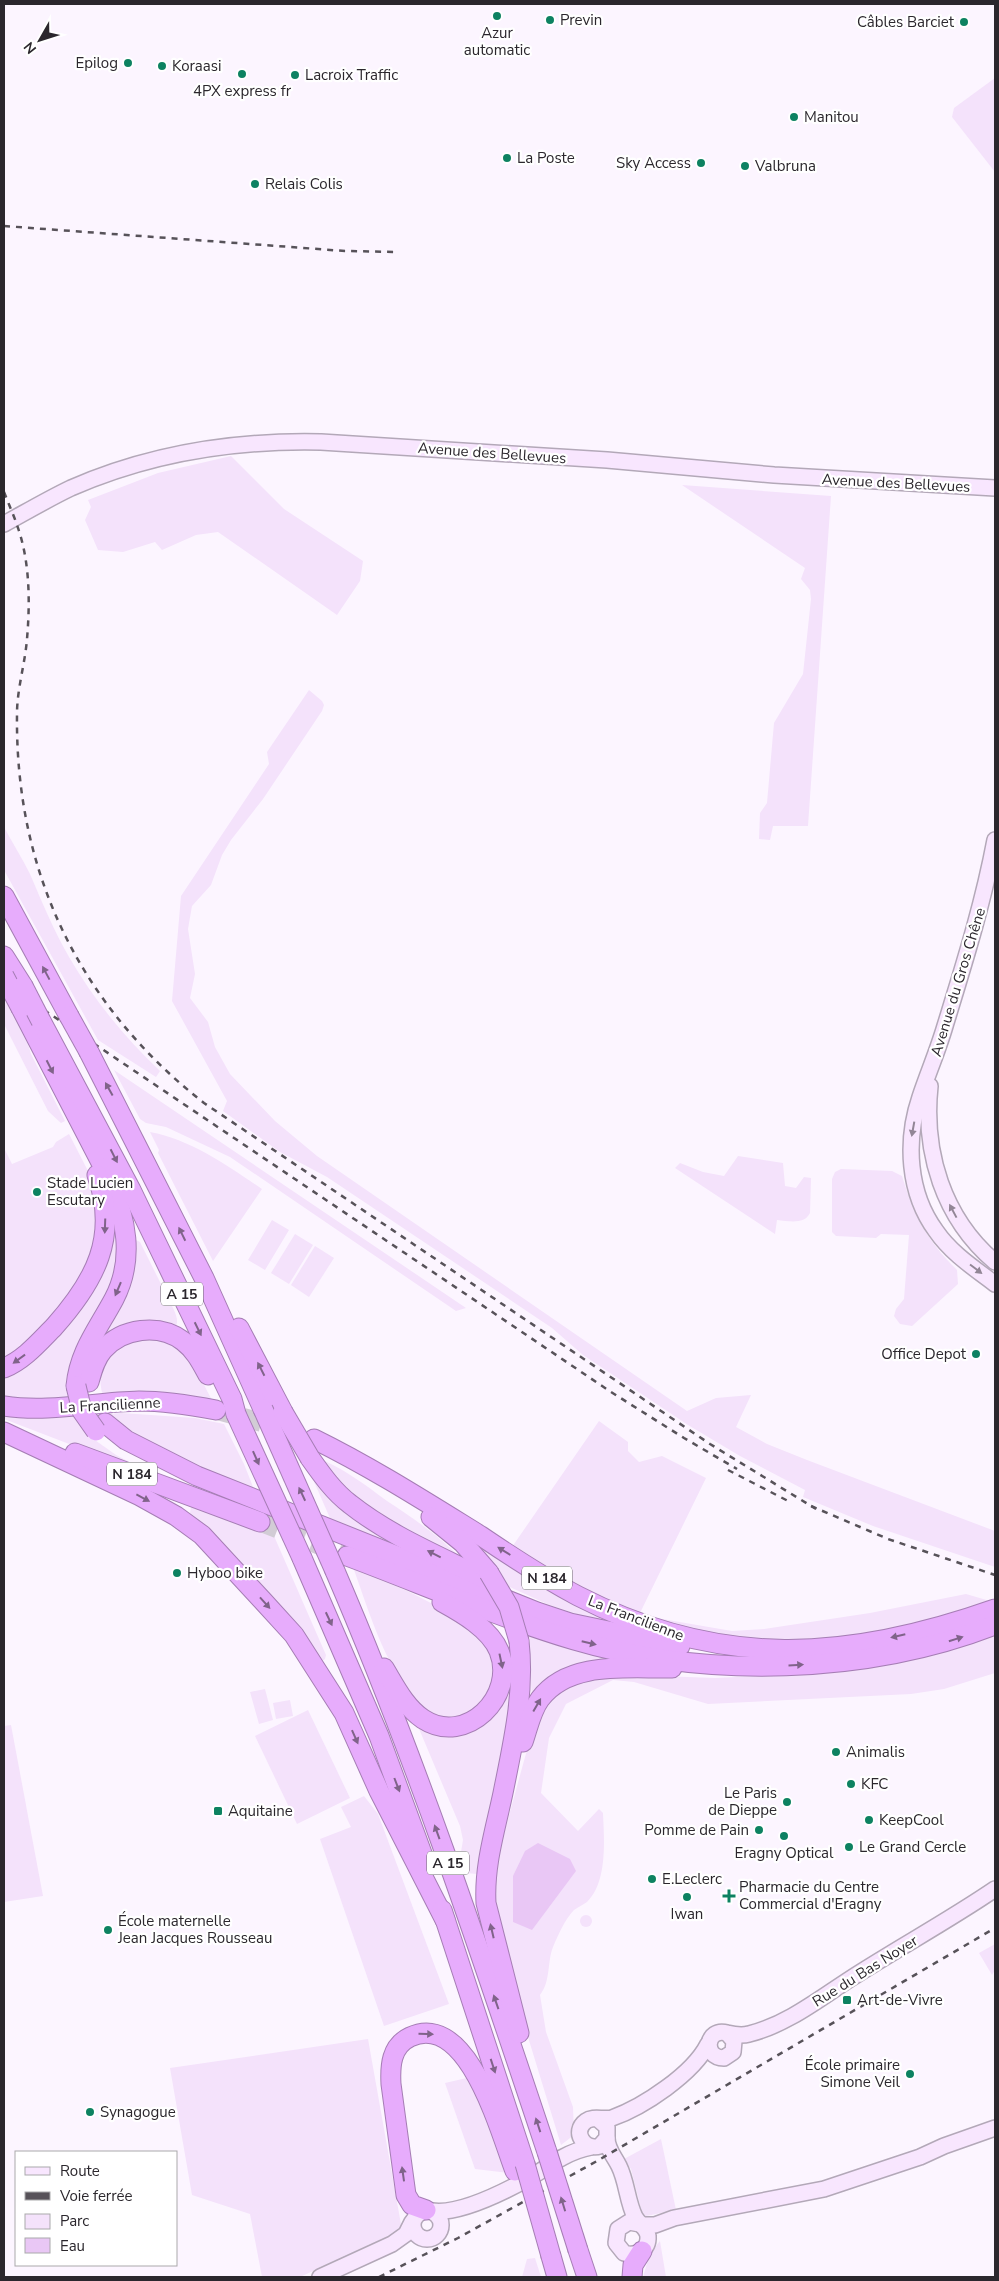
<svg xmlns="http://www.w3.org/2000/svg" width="999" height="2281" font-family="'Nunito Sans',sans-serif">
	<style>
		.green { fill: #f4e2fb }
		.water { fill: #e9c7f5 }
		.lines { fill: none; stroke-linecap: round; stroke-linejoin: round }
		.highway-tunnel { stroke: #d2ccd5; stroke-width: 19; stroke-dasharray: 19 9; stroke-linecap: butt }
		.secondary-casing { stroke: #b3a8b8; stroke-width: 18 }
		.highway-casing { stroke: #a57db4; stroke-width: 21 }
		.secondary { stroke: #f8e6fe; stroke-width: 15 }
		.highway { stroke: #e7acfc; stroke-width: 19 }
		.rail { stroke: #575259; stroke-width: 2.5; stroke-dasharray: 6 6; stroke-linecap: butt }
		.highway-bridge-casing { stroke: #a57db4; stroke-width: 21; stroke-linecap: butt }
		.highway-bridge { stroke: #e7acfc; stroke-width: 19 }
		.oneway { fill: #80638a }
		.oneway2 { fill: #928696 }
		.poi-dot { fill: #0d8261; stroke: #fff; stroke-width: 2 }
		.labels { text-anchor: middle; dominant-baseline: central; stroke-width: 4.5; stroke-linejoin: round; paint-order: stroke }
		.shield { fill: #fff; stroke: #6b686c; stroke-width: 1 }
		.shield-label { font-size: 14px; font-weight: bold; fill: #2b272d }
		.poi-label { font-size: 15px; fill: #2b272d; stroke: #fff; text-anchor: start }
		.street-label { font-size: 15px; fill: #2b272d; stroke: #fff }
	</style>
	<rect width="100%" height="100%" fill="#fcf5ff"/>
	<g class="green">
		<path d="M995,78V172L952,117L954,108Z"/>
		<path d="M231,456L284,509L363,561L360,581L337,615L218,532L196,535L162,550L155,542L123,552L98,550L85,520L91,507L88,500L158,473Z"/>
		<path d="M682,485L831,496L808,826H773L770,840L759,839L760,813L767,803L774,723L803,674L811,599L810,590L801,579L805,568Z"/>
		<path d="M309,690L322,701L324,705L322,711L263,799L231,840L222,855L211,885L192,906L188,929L195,974L190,998L208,1022L215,1047L230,1074L275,1121L317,1156L687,1411L716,1398L751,1395L736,1427L767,1444L807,1460L995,1531V1567L873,1526L803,1497L805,1490L740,1456L688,1425L583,1355L552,1328L491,1287L327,1177L280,1152L223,1111L227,1101L172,1001L181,896L269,764L267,752Z"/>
		<path d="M4,827C12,842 22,858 30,874C42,902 54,931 69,957C94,1000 124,1037 160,1071L156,1077L98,1040L4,870Z"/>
		<path d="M4,998L24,1030L31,1054L65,1121L61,1123L48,1111L4,1024Z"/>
		<path d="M114,1070L466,1308L456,1311L230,1157L166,1127L146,1123L140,1119Z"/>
		<path d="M150,1132C192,1140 228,1166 262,1189L213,1261L158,1153L159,1150Z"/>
		<path d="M69,1134L88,1171L96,1194V1247L74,1291L25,1345L4,1359V1148L12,1164L53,1147L56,1142Z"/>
		<path d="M738,1156L783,1163L785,1186L796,1188L804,1177L811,1178L810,1213C804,1225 789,1221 777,1220L775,1234L675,1168L680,1163L703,1172L724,1176Z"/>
		<path d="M841,1169L892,1171L902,1176C914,1215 927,1241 957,1270L958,1284L912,1326L900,1324L894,1316L896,1309L904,1299L909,1235L881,1234L876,1238L836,1236L832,1232V1179L835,1172Z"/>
		<path d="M112,1204L120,1257L107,1294L72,1359L69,1373L70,1397L28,1400L4,1398V1373L78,1303Z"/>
		<path d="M272,1220L289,1230L265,1270L248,1260Z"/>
		<path d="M295,1234L313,1245L289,1284L271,1273Z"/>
		<path d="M136,1240L140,1242L174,1310C177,1317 179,1323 174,1330L99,1345L134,1241Z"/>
		<path d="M315,1246L334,1258L309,1297L291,1285Z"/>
		<path d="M139,1338C146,1339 155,1338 162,1340C189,1348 200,1378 212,1400L103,1396C94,1362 109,1351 139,1338Z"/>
		<path d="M4,1412L76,1414L92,1438L116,1455L151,1473L150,1475L4,1419Z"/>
		<path d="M121,1413L195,1418L224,1424L244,1464L257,1497L141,1442L110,1414Z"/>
		<path d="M599,1421L628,1442V1451L639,1462L662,1456L706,1478L639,1615L732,1631L764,1629L870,1613L966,1594L990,1601C959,1614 927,1621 895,1628C793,1650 710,1646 614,1604C600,1598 586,1593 573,1586C552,1574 532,1560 512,1547Z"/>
		<path d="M315,1457C342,1467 364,1484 387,1501C416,1520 445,1540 468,1566L366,1509Z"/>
		<path d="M305,1461L437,1561L333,1525Z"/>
		<path d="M191,1507L274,1536L326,1655L325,1659L321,1662L190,1513Z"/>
		<path d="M463,1532L625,1625L585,1617L547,1604L505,1585Z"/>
		<path d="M353,1567C395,1586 457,1608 485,1646C513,1685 464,1739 424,1712C421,1709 417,1704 415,1700C384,1663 369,1612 353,1567Z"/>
		<path d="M522,1630L626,1659L590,1665L532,1696L529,1662Z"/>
		<path d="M995,1635V1673L944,1689L911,1694L708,1704L634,1682L613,1680L566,1704L549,1738L541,1793L578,1831L599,1809L603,1813C604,1838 608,1882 587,1902C583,1905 578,1907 574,1910C565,1919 558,1935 553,1947C547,1962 551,1981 540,1995L546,2032L573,2107L574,2135L561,2145L502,1952L494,1913L497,1859L533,1728L546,1702L572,1682L632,1675L715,1678L821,1673L872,1668L953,1650Z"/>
		<path d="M265,1689L273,1720L259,1724L250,1692Z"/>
		<path d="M511,1689L509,1719L477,1874L466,1873L460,1858L463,1840L460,1826L417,1724L493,1716Z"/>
		<path d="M290,1700L293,1716L276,1719L273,1703Z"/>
		<path d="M308,1710L350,1798L297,1824L255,1736Z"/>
		<path d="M11,1725L43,1896L4,1902V1726Z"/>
		<path d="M364,1796L378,1814L449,2004L384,2026L320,1839L351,1827L341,1807Z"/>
		<circle cx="586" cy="1921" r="6"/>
		<path d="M995,1944V1970L992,1975L979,1953Z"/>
		<path d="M368,2039L402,2230L300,2277H262L250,2214L192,2195L170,2068Z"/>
		<path d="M471,2077L509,2173L475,2169L445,2083Z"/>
		<path d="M661,2139L676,2210L646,2216L642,2213L631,2169L624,2159Z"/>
		<path d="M660,2241L666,2277H643L650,2253Z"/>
		<path d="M535,2258L541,2277H522L527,2259Z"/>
	</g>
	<path class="water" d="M538,1843L570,1859L576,1871L532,1930L513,1922V1876L525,1851Z"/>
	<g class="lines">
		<g class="highway-tunnel">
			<path d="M216,1410L282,1428"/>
			<path d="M260,1522L347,1556"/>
		</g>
		<defs>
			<g id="secondary">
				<path d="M4,524C26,512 48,499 71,488C151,453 234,440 321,442L607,460L774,475L995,488"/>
				<path d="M995,840C983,904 964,964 945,1026C938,1050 928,1073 920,1097C905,1141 908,1193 936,1231C951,1253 974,1268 995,1284"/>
				<path d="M930,1086C923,1152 943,1218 995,1262"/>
				<path d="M727,2033L734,2041L733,2052L724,2058C702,2058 706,2027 727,2033C735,2035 742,2036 749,2034C786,2025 819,1999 850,1979C898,1948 948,1921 995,1889"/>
				<path d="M599,2120L607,2127V2138L600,2146C585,2151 571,2132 586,2121C593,2116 603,2120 612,2118C643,2107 693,2074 708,2044"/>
				<path d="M607,2138C607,2149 614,2156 619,2166C627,2182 627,2201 635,2217C639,2224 647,2228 648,2236C649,2250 636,2257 624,2253L616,2243L618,2229L629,2222L640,2224"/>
				<circle cx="427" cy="2225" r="14"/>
				<path d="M432,2211C460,2215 508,2190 533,2176C551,2164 569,2151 591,2147"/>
				<path d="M641,2225H655L674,2218L824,2189L920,2157L944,2146L995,2128"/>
				<path d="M320,2277L392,2244L406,2234L412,2222"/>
			</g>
			<g id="highway">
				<path d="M4,896L69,1016"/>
				<path d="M4,956L23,986"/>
				<path d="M21,1008L109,1178C126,1217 135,1259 114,1299C98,1329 79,1352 76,1386"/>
				<path d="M41,1021L131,1190L232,1399L236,1414"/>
				<path d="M89,1052L204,1278L263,1409"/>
				<path d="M239,1328L283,1412"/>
				<path d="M4,1368C24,1360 39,1342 54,1327C95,1281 119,1237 97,1175"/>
				<path d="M89,1382C92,1371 95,1359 103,1350C122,1328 159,1323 183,1341C195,1350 201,1362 208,1375"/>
				<path d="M4,1406C49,1413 94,1402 139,1401C165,1401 190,1405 216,1410"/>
				<path d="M105,1423L126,1440L197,1476L537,1612L570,1623L680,1646"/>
				<path d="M4,1432L140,1496L176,1516L202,1535L263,1601L294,1635L344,1713L379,1791L445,1920"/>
				<path d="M314,1439C371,1467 426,1502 481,1536C512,1557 544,1578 578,1596C720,1669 848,1661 995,1609"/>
				<path d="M75,1453L260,1522"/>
				<path d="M310,1458C322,1475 334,1492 350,1504C389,1535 437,1555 481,1577"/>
				<path d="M431,1517L463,1543L489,1573"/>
				<path d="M347,1556C422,1584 497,1617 574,1640C706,1679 866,1675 995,1625"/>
				<path d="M302,1558L379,1736L423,1856"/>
				<path d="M335,1571C417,1761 482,1957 547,2152"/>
				<path d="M519,1641C525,1693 513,1743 503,1793C495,1831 484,1865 486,1903L519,2033"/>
				<path d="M384,1668C395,1686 405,1707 423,1719C466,1747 517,1696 499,1651C490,1629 462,1613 442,1602"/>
				<path d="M523,1742C528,1728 531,1711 540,1699C569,1660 629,1669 672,1668"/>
				<path d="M442,1910L525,2164"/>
				<path d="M426,2210L412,2205L406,2195L391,2084C390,2066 391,2046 410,2037C468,2009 501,2135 515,2171"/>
				<path d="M578,2250L587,2277"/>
				<path d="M551,2256L557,2277"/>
				<path d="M632,2277L633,2265L642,2251"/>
			</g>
		</defs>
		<use href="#secondary" class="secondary-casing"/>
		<use href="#highway" class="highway-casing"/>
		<use href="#secondary" class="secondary"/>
		<use href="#highway" class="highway"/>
		<g class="rail">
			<path d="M4,226L345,251L398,252"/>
			<path d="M4,492C9,505 15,518 19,531C30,565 30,604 27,639C25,664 17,689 17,714C15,873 80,1006 204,1103L710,1444L816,1509"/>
			<path d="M4,983L611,1392L684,1438L737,1469"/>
			<path d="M728,1470L792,1503"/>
			<path d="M811,1506L888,1539L995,1575"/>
			<path d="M379,2277L458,2238L597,2161L995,1928"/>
		</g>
		<defs>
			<g id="highway-bridge">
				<path d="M4,976L21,1008"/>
				<path d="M23,986L41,1021"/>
				<path d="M69,1016L89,1052"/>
				<path d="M76,1386L82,1411L96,1431"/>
				<path d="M263,1409L335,1571"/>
				<path d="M283,1412L310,1458"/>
				<path d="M236,1414L302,1558"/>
				<path d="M489,1573L509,1607L519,1641"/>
				<path d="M547,2152L578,2250"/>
				<path d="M525,2164L551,2256"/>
			</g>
		</defs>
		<use href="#highway-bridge" class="highway-bridge-casing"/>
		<use href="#highway-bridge" class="highway-bridge"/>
	</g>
	<defs><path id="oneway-solid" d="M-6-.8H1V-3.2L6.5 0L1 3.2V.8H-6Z" transform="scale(1.25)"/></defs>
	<g class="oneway">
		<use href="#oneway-solid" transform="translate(46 973) rotate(-118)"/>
		<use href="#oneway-solid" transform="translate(50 1067) rotate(63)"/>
		<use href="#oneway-solid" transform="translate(109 1089) rotate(-119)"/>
		<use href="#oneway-solid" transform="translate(114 1156) rotate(63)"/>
		<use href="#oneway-solid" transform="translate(105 1226) rotate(92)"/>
		<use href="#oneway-solid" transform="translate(182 1234) rotate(-116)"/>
		<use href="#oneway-solid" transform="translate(118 1289) rotate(113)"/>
		<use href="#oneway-solid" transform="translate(198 1329) rotate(64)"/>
		<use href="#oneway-solid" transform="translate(19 1359) rotate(144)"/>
		<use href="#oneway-solid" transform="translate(261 1369) rotate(-117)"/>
		<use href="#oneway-solid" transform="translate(256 1458) rotate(66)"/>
		<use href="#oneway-solid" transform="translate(302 1494) rotate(-115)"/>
		<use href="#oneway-solid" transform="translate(143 1498) rotate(28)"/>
		<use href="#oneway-solid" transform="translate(504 1551) rotate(-148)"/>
		<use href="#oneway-solid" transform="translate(434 1554) rotate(-153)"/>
		<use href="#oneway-solid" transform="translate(265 1603) rotate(48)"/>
		<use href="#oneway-solid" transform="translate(329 1619) rotate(65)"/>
		<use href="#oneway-solid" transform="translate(898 1636) rotate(167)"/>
		<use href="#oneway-solid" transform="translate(956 1639) rotate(-18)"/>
		<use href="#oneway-solid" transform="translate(589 1643) rotate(13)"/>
		<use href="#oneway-solid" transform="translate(501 1661) rotate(78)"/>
		<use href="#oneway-solid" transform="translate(796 1665) rotate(-3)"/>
		<use href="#oneway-solid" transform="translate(537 1705) rotate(-60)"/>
		<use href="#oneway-solid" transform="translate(355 1737) rotate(66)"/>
		<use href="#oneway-solid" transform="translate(397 1785) rotate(69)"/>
		<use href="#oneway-solid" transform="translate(437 1832) rotate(-110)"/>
		<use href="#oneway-solid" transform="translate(492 1931) rotate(-103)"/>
		<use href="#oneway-solid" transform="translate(496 2002) rotate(-109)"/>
		<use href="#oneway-solid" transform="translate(426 2034) rotate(2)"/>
		<use href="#oneway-solid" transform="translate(493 2066) rotate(72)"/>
		<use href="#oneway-solid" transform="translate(538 2125) rotate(-108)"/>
		<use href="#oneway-solid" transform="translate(403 2174) rotate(-98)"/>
		<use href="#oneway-solid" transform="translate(563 2204) rotate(-107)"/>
	</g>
	<g class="oneway2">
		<use href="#oneway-solid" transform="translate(913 1129) rotate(100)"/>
		<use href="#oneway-solid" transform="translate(953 1211) rotate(-118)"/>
		<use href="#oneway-solid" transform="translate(976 1269) rotate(37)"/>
	</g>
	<g class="poi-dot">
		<circle cx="497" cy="16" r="5"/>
		<circle cx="550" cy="20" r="5"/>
		<circle cx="964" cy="22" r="5"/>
		<circle cx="128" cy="63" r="5"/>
		<circle cx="162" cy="66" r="5"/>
		<circle cx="242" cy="74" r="5"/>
		<circle cx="295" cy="75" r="5"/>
		<circle cx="794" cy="117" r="5"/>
		<circle cx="507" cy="158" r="5"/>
		<circle cx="701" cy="163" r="5"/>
		<circle cx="745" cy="166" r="5"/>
		<circle cx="255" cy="184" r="5"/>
		<circle cx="37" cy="1192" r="5"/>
		<circle cx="976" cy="1354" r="5"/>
		<circle cx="177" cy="1573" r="5"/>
		<circle cx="836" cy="1752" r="5"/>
		<circle cx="851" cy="1784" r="5"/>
		<circle cx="787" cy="1802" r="5"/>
		<rect x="213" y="1806" width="10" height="10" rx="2.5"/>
		<circle cx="869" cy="1820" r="5"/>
		<circle cx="759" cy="1830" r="5"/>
		<circle cx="784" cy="1836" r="5"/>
		<circle cx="849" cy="1847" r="5"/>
		<circle cx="652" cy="1879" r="5"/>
		<path d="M726.5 1888.5h5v5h5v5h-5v5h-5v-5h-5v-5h5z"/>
		<circle cx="687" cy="1897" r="5"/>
		<circle cx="108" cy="1930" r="5"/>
		<rect x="842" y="1995" width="10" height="10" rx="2.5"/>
		<circle cx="910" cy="2074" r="5"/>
		<circle cx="90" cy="2112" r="5"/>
	</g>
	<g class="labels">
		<g class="shield">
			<rect x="161" y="1282.5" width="42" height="23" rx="4"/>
			<rect x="107" y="1462.5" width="50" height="23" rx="4"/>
			<rect x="522" y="1566.5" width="50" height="23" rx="4"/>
			<rect x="427" y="1851.5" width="42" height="23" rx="4"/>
		</g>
		<g class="shield-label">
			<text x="182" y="1294">A 15</text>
			<text x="132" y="1474">N 184</text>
			<text x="547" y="1578">N 184</text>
			<text x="448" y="1863">A 15</text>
		</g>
		<g class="poi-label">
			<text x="560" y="20">Previn</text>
			<text x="954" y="22" text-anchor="end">Câbles Barciet</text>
			<text x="497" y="33" text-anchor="middle">Azur<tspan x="497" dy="17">automatic</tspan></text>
			<text x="118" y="63" text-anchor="end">Epilog</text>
			<text x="172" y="66">Koraasi</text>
			<text x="305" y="75">Lacroix Traffic</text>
			<text x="242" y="91" text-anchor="middle">4PX express fr</text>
			<text x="804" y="117">Manitou</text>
			<text x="517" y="158">La Poste</text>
			<text x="691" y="163" text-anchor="end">Sky Access</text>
			<text x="755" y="166">Valbruna</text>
			<text x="265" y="184">Relais Colis</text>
			<text x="47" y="1183">Stade Lucien<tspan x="47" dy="17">Escutary</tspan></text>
			<text x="966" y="1354" text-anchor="end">Office Depot</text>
			<text x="187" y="1573">Hyboo bike</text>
			<text x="846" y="1752">Animalis</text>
			<text x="861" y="1784">KFC</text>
			<text x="777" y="1793" text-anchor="end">Le Paris<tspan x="777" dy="17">de Dieppe</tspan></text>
			<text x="228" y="1811">Aquitaine</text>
			<text x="879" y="1820">KeepCool</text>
			<text x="749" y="1830" text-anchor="end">Pomme de Pain</text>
			<text x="859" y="1847">Le Grand Cercle</text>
			<text x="784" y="1853" text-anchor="middle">Eragny Optical</text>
			<text x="662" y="1879">E.Leclerc</text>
			<text x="739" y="1887">Pharmacie du Centre<tspan x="739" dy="17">Commercial d'Eragny</tspan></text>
			<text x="687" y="1914" text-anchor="middle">Iwan</text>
			<text x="118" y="1921">École maternelle<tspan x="118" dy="17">Jean Jacques Rousseau</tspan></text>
			<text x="857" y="2000">Art-de-Vivre</text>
			<text x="900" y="2065" text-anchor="end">École primaire<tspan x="900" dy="17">Simone Veil</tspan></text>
			<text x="100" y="2112">Synagogue</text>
		</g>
		<g class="street-label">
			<text transform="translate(492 453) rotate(4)">Avenue des Bellevues</text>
			<text transform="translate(896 483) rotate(3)">Avenue des Bellevues</text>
			<text transform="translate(958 982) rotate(-73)">Avenue du Gros Chêne</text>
			<text transform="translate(110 1405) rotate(-3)">La Francilienne</text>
			<text transform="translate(636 1618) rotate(21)">La Francilienne</text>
			<text transform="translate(865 1971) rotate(-32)">Rue du Bas Noyer</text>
		</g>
	</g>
	<rect width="999" height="2281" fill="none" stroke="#2b272d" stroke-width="10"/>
	<rect x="15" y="2151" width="162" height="115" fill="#ffffff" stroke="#aaa9ab"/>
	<rect x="25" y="2167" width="25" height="8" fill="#f8e6fe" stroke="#aaa9ab"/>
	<text x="60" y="2176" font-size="15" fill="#2b272d">Route</text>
	<rect x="25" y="2192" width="25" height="8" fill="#575259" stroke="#aaa9ab"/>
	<text x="60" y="2201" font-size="15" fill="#2b272d">Voie ferrée</text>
	<rect x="25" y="2214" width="25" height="15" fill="#f4e2fb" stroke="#aaa9ab"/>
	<text x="60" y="2226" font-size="15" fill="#2b272d">Parc</text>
	<rect x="25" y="2238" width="25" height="15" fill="#e9c7f5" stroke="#aaa9ab"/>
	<text x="60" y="2251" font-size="15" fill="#2b272d">Eau</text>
	<g transform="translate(40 40) rotate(231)" stroke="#ffffff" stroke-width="4" paint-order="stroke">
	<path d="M0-4L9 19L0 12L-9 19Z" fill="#2b272d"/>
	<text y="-8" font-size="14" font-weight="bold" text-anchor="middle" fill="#2b272d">N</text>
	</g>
</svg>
